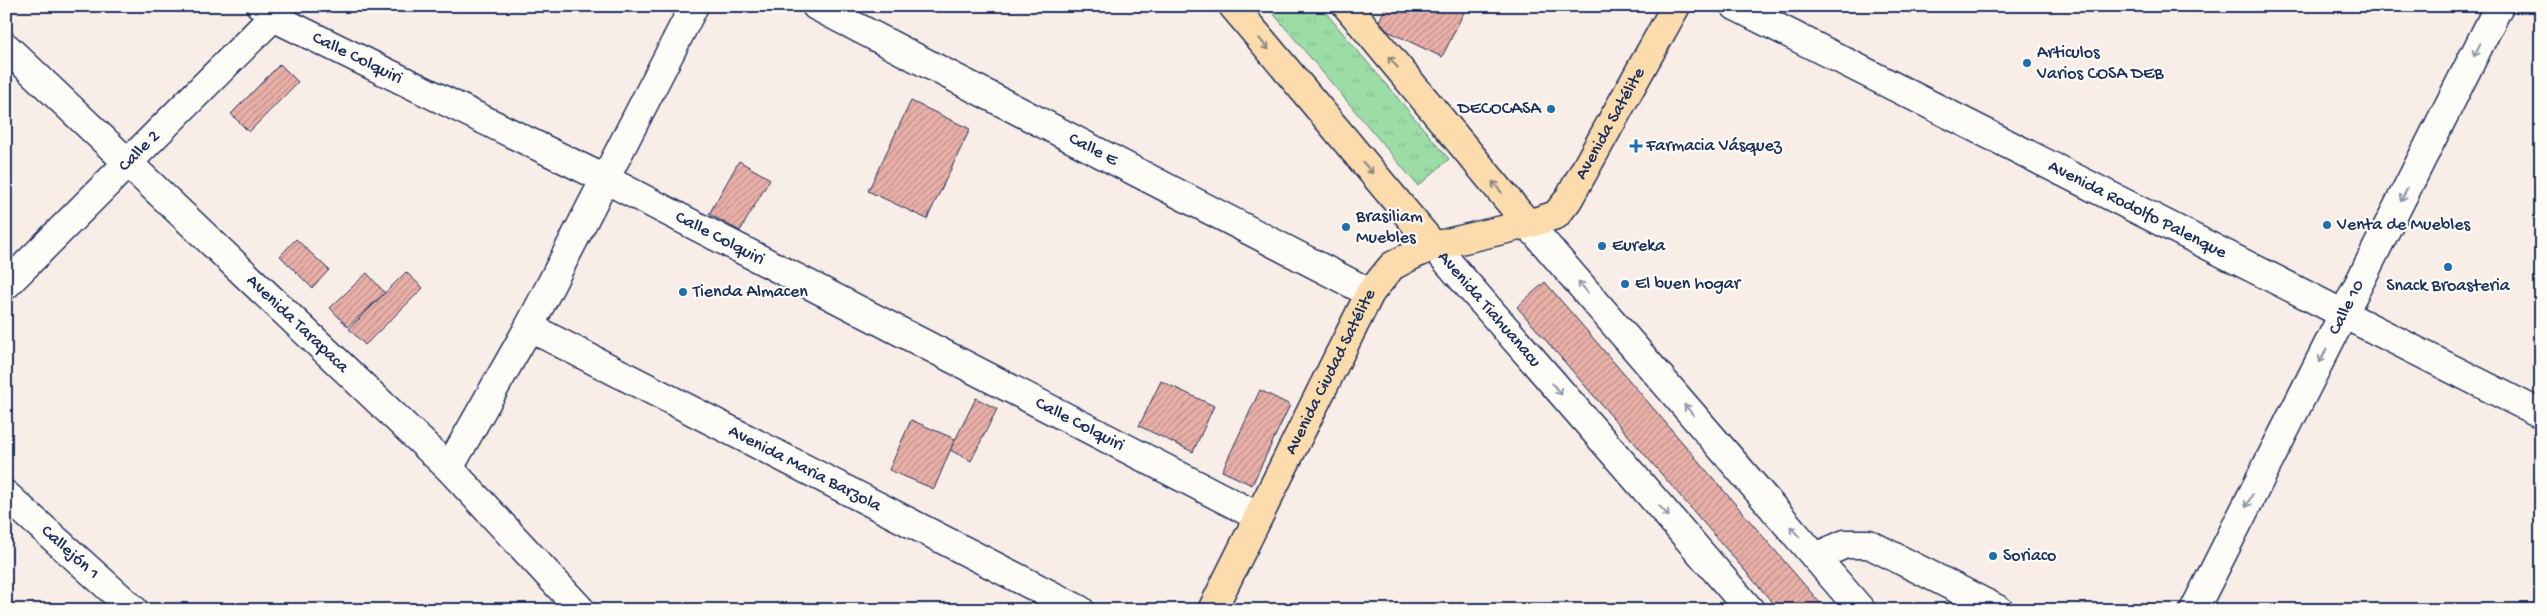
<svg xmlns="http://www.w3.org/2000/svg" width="2547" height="616" font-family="'Gochi Hand',sans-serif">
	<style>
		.grass { fill: url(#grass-tufts); stroke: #5c8682 }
		.building { fill: url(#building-hatch); stroke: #1b2f5e }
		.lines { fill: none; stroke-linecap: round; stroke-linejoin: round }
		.minor-casing { stroke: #1b2f5e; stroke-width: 31 }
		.major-casing { stroke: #1b2f5e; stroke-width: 31 }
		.minor { stroke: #fdfcf7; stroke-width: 28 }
		.major { stroke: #fcdcac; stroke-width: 28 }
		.oneway { stroke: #8c8685 }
		.oneway2 { stroke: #8c96aa }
		.poi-dot { fill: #1f6fb2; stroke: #fdfcf7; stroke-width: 2 }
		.labels { text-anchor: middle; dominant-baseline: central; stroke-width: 4.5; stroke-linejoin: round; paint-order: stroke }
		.poi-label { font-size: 18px; fill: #1b2f5e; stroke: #fdfcf7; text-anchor: start }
		.street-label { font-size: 18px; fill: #1b2f5e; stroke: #fdfcf7 }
	</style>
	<defs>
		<pattern id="grass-tufts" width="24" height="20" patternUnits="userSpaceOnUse" patternTransform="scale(1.25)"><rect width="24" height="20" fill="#9cdda6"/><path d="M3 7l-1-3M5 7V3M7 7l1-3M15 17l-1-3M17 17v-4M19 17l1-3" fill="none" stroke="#86be91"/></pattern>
		<pattern id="building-hatch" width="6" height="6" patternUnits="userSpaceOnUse" patternTransform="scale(1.25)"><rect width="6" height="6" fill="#eab0a7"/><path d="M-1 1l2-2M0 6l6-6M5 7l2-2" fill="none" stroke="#bd908b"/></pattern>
	</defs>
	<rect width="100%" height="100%" fill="#f9ede7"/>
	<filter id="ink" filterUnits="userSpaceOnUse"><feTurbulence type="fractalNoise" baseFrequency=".02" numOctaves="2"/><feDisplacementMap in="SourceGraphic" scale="10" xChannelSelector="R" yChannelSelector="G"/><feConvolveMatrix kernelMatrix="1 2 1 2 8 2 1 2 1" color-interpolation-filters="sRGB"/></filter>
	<g filter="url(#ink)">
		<path class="grass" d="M1267,6H1320L1449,159L1418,186Z"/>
		<g class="building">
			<path d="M1386,6H1467L1442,57L1377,26Z"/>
			<path d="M280,64L298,82L249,132L231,114Z"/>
			<path d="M911,101L970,129L927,219L868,191Z"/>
			<path d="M739,161L770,179L740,231L709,214Z"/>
			<path d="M296,239L329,270L312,288L280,256Z"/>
			<path d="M406,272L423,288L365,345L349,329Z"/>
			<path d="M367,273L385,293L348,327L330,308Z"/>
			<path d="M1545,282L1826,610H1779L1517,307Z"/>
			<path d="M1161,381L1214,406L1193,452L1139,426Z"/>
			<path d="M1260,390L1290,405L1252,485L1222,471Z"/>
			<path d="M976,398L997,409L971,461L950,450Z"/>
			<path d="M911,420L955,439L934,489L889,470Z"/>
		</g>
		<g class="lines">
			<defs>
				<g id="minor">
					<path id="s1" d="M261,6L273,17L605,179L1257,516"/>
					<path id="s2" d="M816,6L1370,293"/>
					<path id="s3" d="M1735,6L2541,414"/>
					<path id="s4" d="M6,47L449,468L581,610"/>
					<path d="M1528,224L1861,610"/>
					<path id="s5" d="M1434,246L1750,610"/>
					<path id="s6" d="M6,285L273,17"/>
					<path id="s7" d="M529,327L1080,610"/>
					<path d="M449,468L529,327L694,6"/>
					<path id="s8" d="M6,495L134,610"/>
					<path d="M1816,557L1845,544H1869L1999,610"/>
					<path id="s9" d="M2194,610L2499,6"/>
				</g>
				<g id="major">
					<path d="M1233,6L1434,246"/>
					<path d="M1347,6L1528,224"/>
					<path id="s10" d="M1212,610L1370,293L1392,266L1411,256L1434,246L1528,224L1556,215L1568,200L1676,6"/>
				</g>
			</defs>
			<use href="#minor" class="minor-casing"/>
			<use href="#major" class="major-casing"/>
			<use href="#minor" class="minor"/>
			<use href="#major" class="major"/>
		</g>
		<defs><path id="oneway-shaft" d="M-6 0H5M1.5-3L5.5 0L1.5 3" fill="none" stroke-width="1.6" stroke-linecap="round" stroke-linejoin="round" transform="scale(1.25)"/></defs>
		<g class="oneway">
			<use href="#oneway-shaft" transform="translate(1264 44) rotate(50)"/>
			<use href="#oneway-shaft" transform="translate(1393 62) rotate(-130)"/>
			<use href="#oneway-shaft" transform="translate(1368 168) rotate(50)"/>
			<use href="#oneway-shaft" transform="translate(1497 187) rotate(-130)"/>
		</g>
		<g class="oneway2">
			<use href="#oneway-shaft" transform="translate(2477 50) rotate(117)"/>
			<use href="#oneway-shaft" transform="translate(2404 195) rotate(117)"/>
			<use href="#oneway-shaft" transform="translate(1583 287) rotate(-131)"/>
			<use href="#oneway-shaft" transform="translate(2323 356) rotate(117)"/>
			<use href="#oneway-shaft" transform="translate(1557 389) rotate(49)"/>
			<use href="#oneway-shaft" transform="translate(1689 410) rotate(-131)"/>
			<use href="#oneway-shaft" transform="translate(2249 501) rotate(117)"/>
			<use href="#oneway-shaft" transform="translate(1664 511) rotate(49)"/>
			<use href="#oneway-shaft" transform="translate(1795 532) rotate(-131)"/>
		</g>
	</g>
	<g class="poi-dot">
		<circle cx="2027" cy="63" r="5"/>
		<circle cx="1551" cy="109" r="5"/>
		<path d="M1633.5 138.5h5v5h5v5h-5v5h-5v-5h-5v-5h5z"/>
		<circle cx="2327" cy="225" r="5"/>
		<circle cx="1346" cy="227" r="5"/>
		<circle cx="1602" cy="246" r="5"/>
		<circle cx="2448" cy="267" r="5"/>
		<circle cx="1625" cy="284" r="5"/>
		<circle cx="683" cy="292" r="5"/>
		<circle cx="1993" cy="556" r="5"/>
	</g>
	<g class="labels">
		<g class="poi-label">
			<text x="2037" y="53">Articulos<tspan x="2037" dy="21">Varios COSA DEB</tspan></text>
			<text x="1541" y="109" text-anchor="end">DECOCASA</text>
			<text x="1646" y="146">Farmacia Vásquez</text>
			<text x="1356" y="217">Brasiliam<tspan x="1356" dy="21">Muebles</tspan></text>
			<text x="2337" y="225">Venta de Muebles</text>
			<text x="1612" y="246">Eureka</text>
			<text x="1635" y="284">El buen hogar</text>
			<text x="2448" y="286" text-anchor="middle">Snack Broasteria</text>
			<text x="693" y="292">Tienda Almacen</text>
			<text x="2003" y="556">Soriaco</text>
		</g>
		<g class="street-label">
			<text stroke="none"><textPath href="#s1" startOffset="110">Calle Colquiri</textPath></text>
			<text stroke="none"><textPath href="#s10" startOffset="668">Avenida Satélite</textPath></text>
			<text stroke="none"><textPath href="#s2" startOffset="312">Calle E</textPath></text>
			<text stroke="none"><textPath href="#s6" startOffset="189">Calle 2</textPath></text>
			<text stroke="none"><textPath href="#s3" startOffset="451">Avenida Rodolfo Palenque</textPath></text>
			<text stroke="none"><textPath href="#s1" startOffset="515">Calle Colquiri</textPath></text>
			<text stroke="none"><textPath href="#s9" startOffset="339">Calle 10</textPath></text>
			<text stroke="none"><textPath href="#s5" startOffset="84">Avenida Tiahuanacu</textPath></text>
			<text stroke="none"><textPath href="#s4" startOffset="402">Avenida Tarapaca</textPath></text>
			<text stroke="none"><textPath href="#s10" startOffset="266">Avenida Ciudad Satélite</textPath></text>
			<text stroke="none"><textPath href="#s1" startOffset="920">Calle Colquiri</textPath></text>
			<text stroke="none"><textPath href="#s7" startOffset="310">Avenida Maria Barzola</textPath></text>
			<text stroke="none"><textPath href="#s8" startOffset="86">Callejón 1</textPath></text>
		</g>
	</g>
	<rect width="2547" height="616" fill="none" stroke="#fdfcf7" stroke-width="25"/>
	<rect x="12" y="12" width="2522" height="591" fill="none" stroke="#1b2f5e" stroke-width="2" filter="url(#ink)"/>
</svg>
